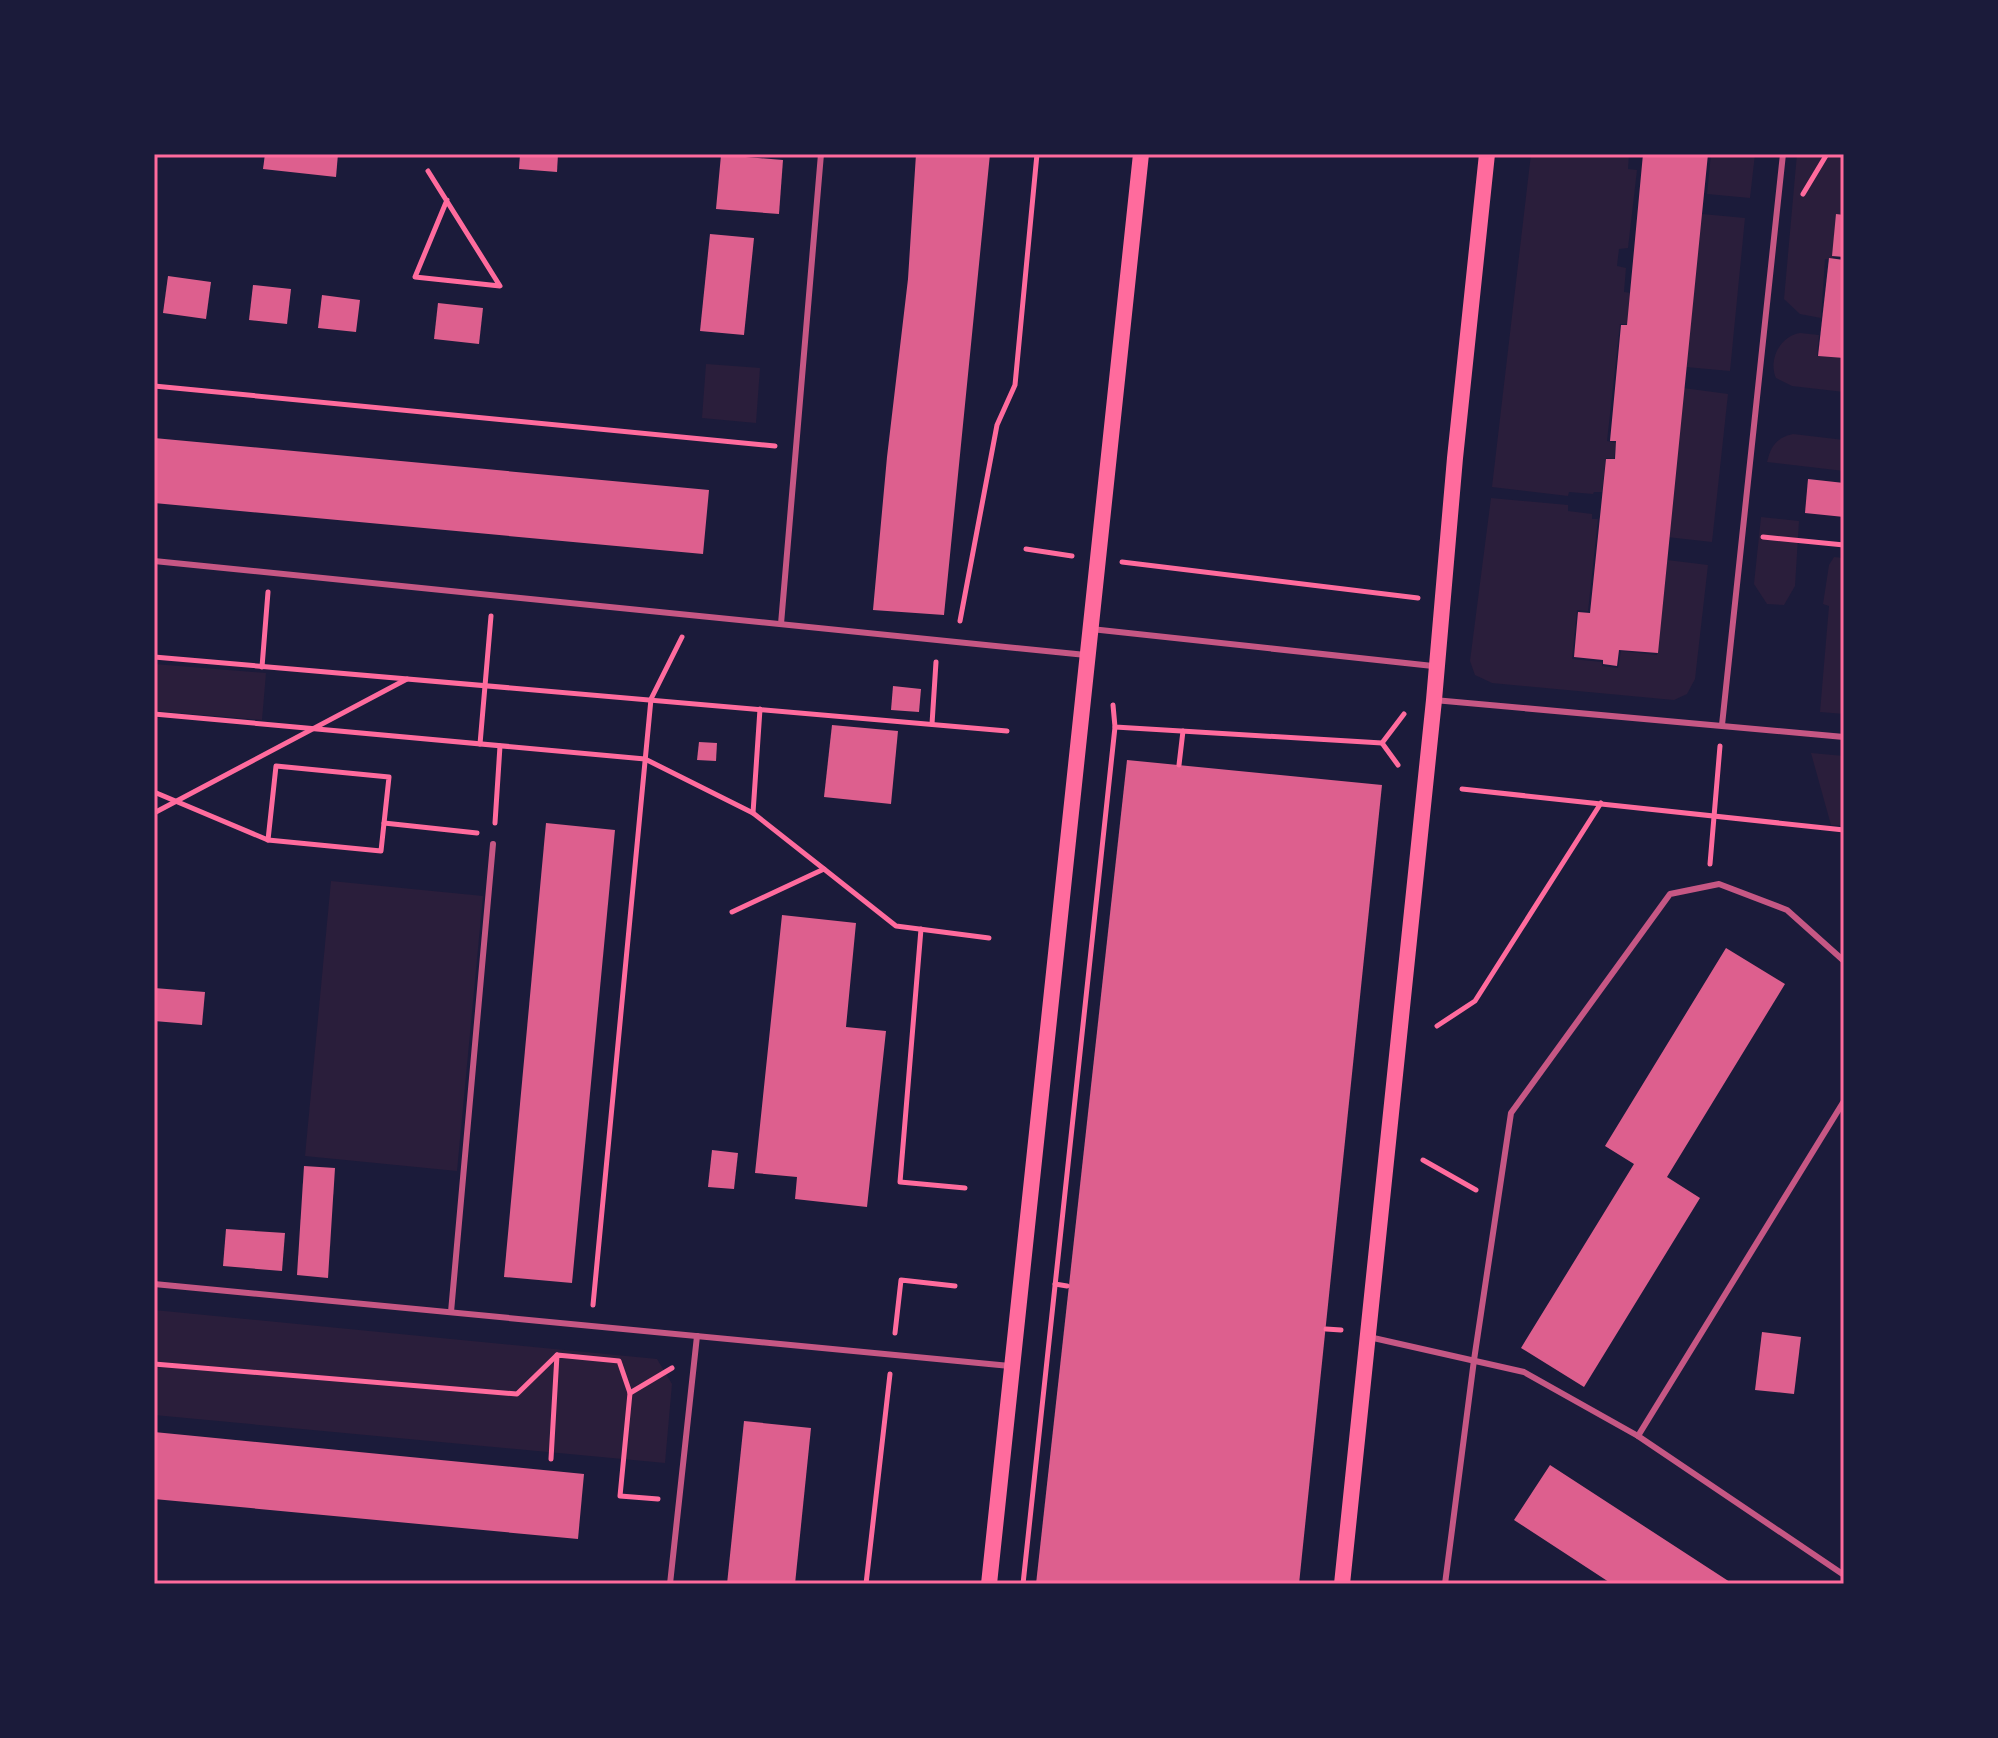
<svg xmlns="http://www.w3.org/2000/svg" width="1998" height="1738" font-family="'Roboto Condensed',sans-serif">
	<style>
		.green { fill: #2a1e3b }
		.building { fill: #dd5f8e }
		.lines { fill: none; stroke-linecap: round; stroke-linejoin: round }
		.path { stroke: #ff6b9d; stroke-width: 5 }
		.service { stroke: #c65784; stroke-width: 6 }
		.secondary { stroke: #ff6b9d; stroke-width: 16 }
		.neatline { fill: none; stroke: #ff6b9d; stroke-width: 3 }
	</style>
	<rect width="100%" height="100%" fill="#1b1b3a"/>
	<g class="green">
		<path d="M1531,154H1629L1628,169L1637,170L1628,248L1619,249L1617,266L1626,268L1624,292L1632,293L1629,324H1620L1607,441L1616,443L1614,459L1606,458L1602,492H1594L1593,494L1569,492L1568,496L1492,487Z"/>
		<path d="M1711,154H1755L1750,198L1707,194Z"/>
		<path d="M1797,154H1844V216H1837L1833,259H1825L1821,318L1800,314L1784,299Z"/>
		<path d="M1702,214L1745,218L1730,371L1686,367Z"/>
		<path d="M1800,333L1819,335L1817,356L1844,358V392L1792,386L1776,378C1768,360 1780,336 1800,333Z"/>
		<path d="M706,364L760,368L756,423L702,418Z"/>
		<path d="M1683,388L1728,394L1712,542L1667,537Z"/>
		<path d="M1793,434L1844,440V471L1767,462C1771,446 1776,438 1793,434Z"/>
		<path d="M1491,498L1568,505V511L1592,514V519H1598L1588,611L1577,610L1572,659L1602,662V666L1618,668L1621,651L1657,655L1667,560L1708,565L1695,679L1687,694L1674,700L1492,683L1475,675L1470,661Z"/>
		<path d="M1761,517L1799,521L1795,586L1784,605L1767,604L1754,584Z"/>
		<path d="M1834,557L1844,558V714L1820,712L1829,606L1823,604L1829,565Z"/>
		<path d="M154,664L266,673L262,720L154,711Z"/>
		<path d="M1811,753L1844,756V826L1831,825Z"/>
		<path d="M331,881L483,896L457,1171L305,1156Z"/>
		<path d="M154,1310L657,1359L672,1384L665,1463L154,1415Z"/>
	</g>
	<g class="building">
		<path d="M265,154H338L336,177L263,169Z"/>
		<path d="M520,154H558L557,172L519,169Z"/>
		<path d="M916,154H990L944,615L873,610L887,457L908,279Z"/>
		<path d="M1643,154H1708L1658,653L1619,650L1617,666L1603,664V660L1574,657L1578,612L1590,613L1606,459H1615L1616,441H1610L1621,325H1627Z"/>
		<path d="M721,155L783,160L779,214L716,209Z"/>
		<path d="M1836,214L1844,215V257L1832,256Z"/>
		<path d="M710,234L754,238L744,335L700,331Z"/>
		<path d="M1829,258L1844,260V358L1818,356Z"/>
		<path d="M168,276L211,282L206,319L163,313Z"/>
		<path d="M253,285L291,289L287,324L249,320Z"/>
		<path d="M322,295L360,300L356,332L318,328Z"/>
		<path d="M438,303L483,308L479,344L434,339Z"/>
		<path d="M154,438L709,490L703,554L154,503Z"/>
		<path d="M1808,479L1844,483V517L1805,513Z"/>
		<path d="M893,686L921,689L919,712L891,710Z"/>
		<path d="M832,725L898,731L891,804L824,797Z"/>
		<path d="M699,742L717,743L716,761L697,760Z"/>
		<path d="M1127,760L1382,785L1299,1584H1036Z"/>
		<path d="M546,823L615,830L572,1283L504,1277Z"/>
		<path d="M782,915L856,923L846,1027L886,1031L867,1207L795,1199L797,1177L755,1173Z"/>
		<path d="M1726,948L1785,984L1667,1177L1700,1198L1584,1387L1521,1348L1634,1164L1605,1146Z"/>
		<path d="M154,988L205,992L202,1025L154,1021Z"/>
		<path d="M712,1150L738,1153L734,1189L708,1187Z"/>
		<path d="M304,1166L335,1168L328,1278L297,1275Z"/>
		<path d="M226,1229L285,1233L282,1271L223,1266Z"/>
		<path d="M1762,1332L1801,1337L1794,1394L1755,1390Z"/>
		<path d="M744,1421L811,1428L795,1584H727Z"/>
		<path d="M154,1432L584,1474L578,1539L154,1499Z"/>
		<path d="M1550,1465L1733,1584H1612L1560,1550L1514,1520Z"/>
	</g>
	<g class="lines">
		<g class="path">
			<path d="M428,171L500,286L415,277L447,200"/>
			<path d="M1803,194L1827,154"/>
			<path d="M154,386L775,446"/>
			<path d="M1763,537L1844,545"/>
			<path d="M1026,549L1072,556"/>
			<path d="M1122,562L1418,598"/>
			<path d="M960,621L997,425L1015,385L1037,154"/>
			<path d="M154,657L1007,731"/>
			<path d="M262,667L268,592"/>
			<path d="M1113,705L1115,727L1382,743L1404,714"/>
			<path d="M154,714L645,759L753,813L824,869"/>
			<path d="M932,724L936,662"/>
			<path d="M1382,743L1398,765"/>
			<path d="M480,744L491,616"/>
			<path d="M1179,765L1183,731"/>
			<path d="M276,766L389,777L381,851L268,840Z"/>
			<path d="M1462,789L1844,830"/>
			<path d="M154,792L268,840"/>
			<path d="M154,813L407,679"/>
			<path d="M753,813L760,709"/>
			<path d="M384,823L477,833"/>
			<path d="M495,823L500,746"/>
			<path d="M1710,864L1720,746"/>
			<path d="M732,912L824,869L896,926L989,938"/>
			<path d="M921,929L900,1182L965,1188"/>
			<path d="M1437,1026L1475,1001L1601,803"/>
			<path d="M1423,1160L1476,1190"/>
			<path d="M1055,1284L1067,1286"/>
			<path d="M593,1305L651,699L682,637"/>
			<path d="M1326,1329L1341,1330"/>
			<path d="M895,1333L901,1280L955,1286"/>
			<path d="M154,1364L517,1394L557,1355"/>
			<path d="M551,1459L557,1355L619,1361L630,1393"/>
			<path d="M658,1499L620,1496L630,1393L672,1368"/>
			<path d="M866,1584L890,1374"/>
			<path d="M1023,1584L1115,727"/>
		</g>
		<g class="service">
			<path d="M154,561L1086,655"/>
			<path d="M781,624L821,154"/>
			<path d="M1091,629L1433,666"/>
			<path d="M1434,700L1844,737"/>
			<path d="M1722,725L1783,154"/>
			<path d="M154,1284L1010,1366"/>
			<path d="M451,1312L493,844"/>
			<path d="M1369,1337L1524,1372L1638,1436L1844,1575"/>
			<path d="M1638,1436L1844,1101"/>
			<path d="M154,1584H155"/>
			<path d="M670,1584L697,1336"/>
			<path d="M1445,1584L1474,1360L1511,1113L1670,894L1719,884L1787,910L1844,961"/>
		</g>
		<g class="secondary">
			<path d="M989,1584L1141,154"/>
			<path d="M1342,1584L1434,700L1455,458L1487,154"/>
		</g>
	</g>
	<rect width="1998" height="1738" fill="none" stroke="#1b1b3a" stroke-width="312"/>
	<rect x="156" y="156" width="1686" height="1426" class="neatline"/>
</svg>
